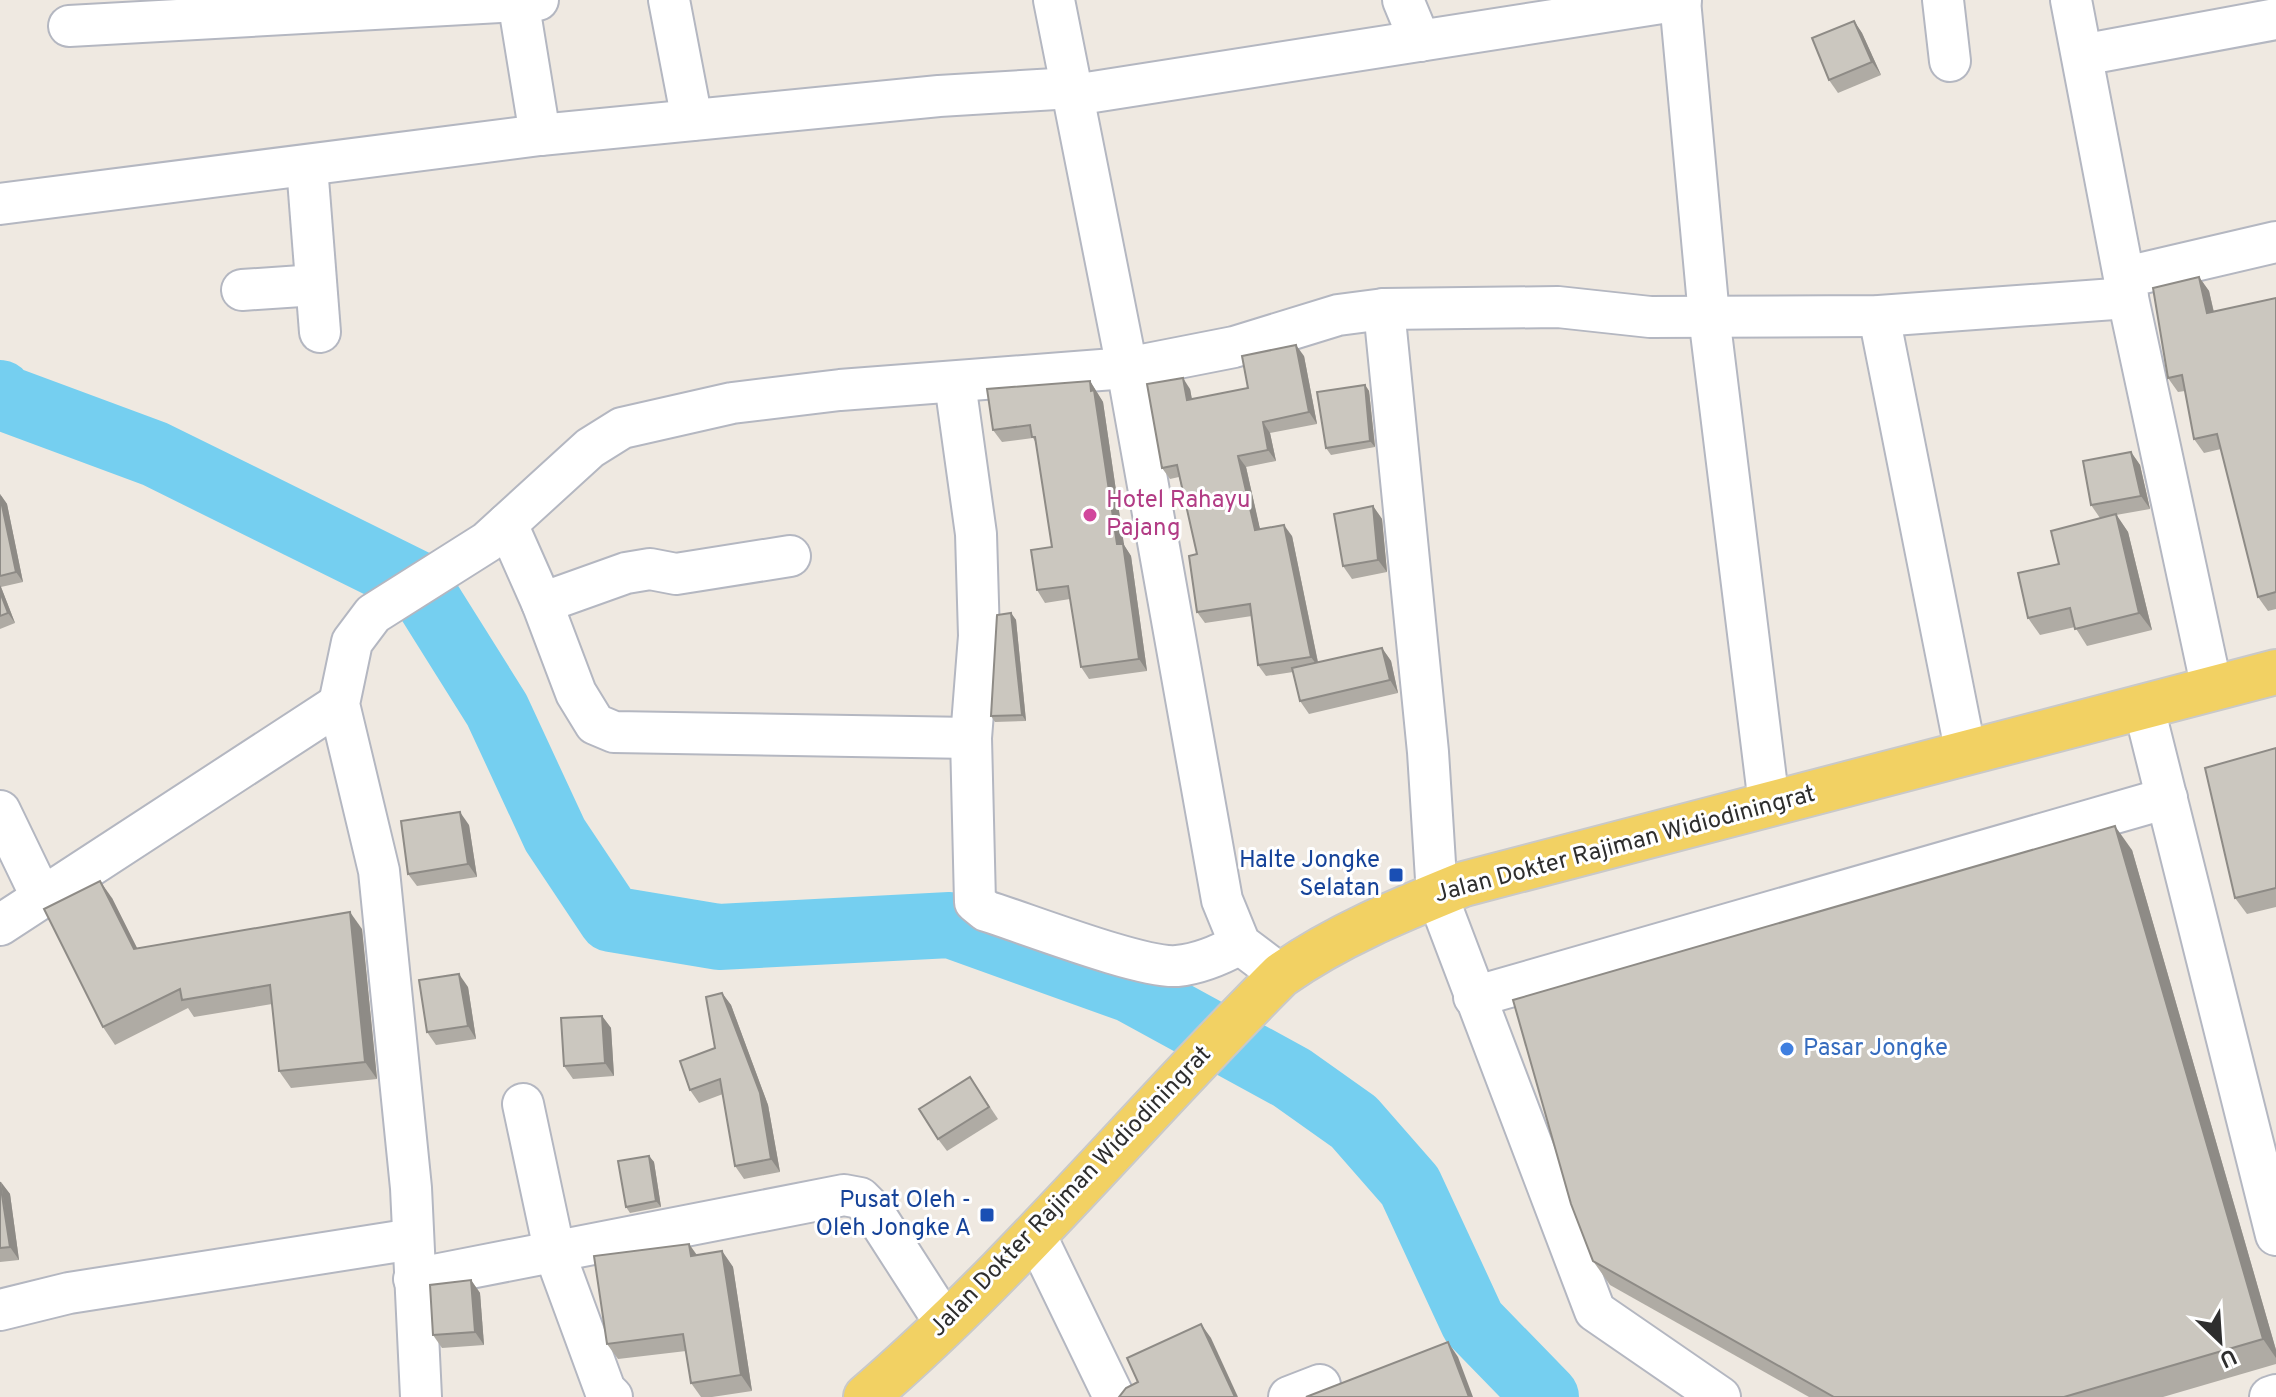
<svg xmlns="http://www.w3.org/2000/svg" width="2276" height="1397" font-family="Overpass,sans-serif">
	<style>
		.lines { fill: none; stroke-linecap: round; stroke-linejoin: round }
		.river { stroke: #75cff0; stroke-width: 66 }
		.minor-casing { stroke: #b4b7c1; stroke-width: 44 }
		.major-casing { stroke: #c9c9c9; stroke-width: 48 }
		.minor { stroke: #fff; stroke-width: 40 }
		.major { stroke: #f2d163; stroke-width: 44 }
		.wall { fill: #afaba4 }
		.shaded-wall { fill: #8e8b86 }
		.building { fill: #cbc7bf; stroke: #8e8b86; stroke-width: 2 }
		.hotel-dot { fill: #d1479c; stroke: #fff; stroke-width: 3 }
		.transit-dot { fill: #1a4fb4; stroke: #fff; stroke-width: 3 }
		.shop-dot { fill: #3f7fe0; stroke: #fff; stroke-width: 3 }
		.labels { text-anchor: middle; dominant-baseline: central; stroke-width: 6; stroke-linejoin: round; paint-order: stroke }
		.hotel-label { font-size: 24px; fill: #b23c85; stroke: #fff; text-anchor: start }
		.street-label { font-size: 24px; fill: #2e2e2e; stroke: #fff }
		.transit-label { font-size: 24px; fill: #164399; stroke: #fff; text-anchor: end }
		.shop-label { font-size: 24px; fill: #366cbe; stroke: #fff; text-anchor: start }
	</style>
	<rect width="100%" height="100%" fill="#efe9e1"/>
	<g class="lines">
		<path class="river" d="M0,393L4,398L155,454L418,584L497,710L555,835L611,919L719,937L950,925L1131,990L1292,1078L1354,1122L1410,1186L1473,1322L1546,1397"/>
		<defs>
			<g id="minor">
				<path d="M518,0L540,135"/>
				<path d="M669,0L692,120"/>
				<path d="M1054,0L1127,368L1222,900L1240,944L1281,975"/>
				<path d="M1403,0L1420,41"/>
				<path d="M1680,0L1709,316L1769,804"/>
				<path d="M1943,0L1950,61"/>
				<path d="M2071,0L2128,298L2212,689"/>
				<path d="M69,26L538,0"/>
				<path d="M2082,55L2276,19"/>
				<path d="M1074,95L1681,0"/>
				<path d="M307,166L320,332"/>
				<path d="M0,204L540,135L939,96L1072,88"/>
				<path d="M2126,277L2276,242"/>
				<path d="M242,290L316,285"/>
				<path d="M1384,309L1428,752L1437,895L1595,1311L1720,1397"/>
				<path d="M1879,316L1966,754"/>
				<path d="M955,383L976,534L979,636L971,738L975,902L986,911C1025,923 1142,969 1177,966C1200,964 1220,955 1240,944"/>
				<path d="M507,524L542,603L576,693L595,724L614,732L971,738"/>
				<path d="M542,603L626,573L650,569L676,574L790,556"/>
				<path d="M2144,708L2276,1235"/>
				<path d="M0,811L42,898"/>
				<path d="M0,925L339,704"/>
				<path d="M1474,997L2167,798"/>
				<path d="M523,1104L555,1254L605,1390L612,1397"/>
				<path d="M1035,1234L1114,1397"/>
				<path d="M414,1279L844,1195L860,1198L873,1211L945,1323"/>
				<path d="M0,1310L69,1293L413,1239"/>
				<path d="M421,1397L411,1188L379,871L339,704L352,642L373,614L487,542L590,448L622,428L732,403L840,390L1127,368L1234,347L1338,315L1384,309L1558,307L1650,317L1879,316L2128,298"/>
				<path d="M1289,1397L1320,1385"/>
				<path d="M2270,1397L2276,1395"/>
			</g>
			<path id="major" d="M866,1397C1016,1268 1141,1114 1281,975C1338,935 1400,910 1464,884L2276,672"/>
		</defs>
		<use href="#minor" class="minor-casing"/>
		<use href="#major" class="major-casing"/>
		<use href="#minor" class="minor"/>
		<use href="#major" class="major"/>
	</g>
	<g class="wall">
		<path d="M1854,21L1862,33L1881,75L1838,93L1829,80Z"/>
		<path d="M2199,277L2209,291L2214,312L2276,298V609L2268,611L2258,597L2221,449L2204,453L2194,439L2185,391L2178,392L2168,378Z"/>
		<path d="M1304,356L1317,424L1270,433L1276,461L1246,467L1260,530L1292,536L1318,662L1382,648L1391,661L1398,693L1309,714L1300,701L1293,672L1266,676L1258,665L1252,616L1205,623L1197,612V554L1179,477L1170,479L1162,468L1190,389L1192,399L1248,388Z"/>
		<path d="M1090,381L1103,402L1124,545L1131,556L1147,671L1089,679L1081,667L1070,599L1045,603L1037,590L1052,547L1036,443L1033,438L1002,442L993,430Z"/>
		<path d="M1365,385L1369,391L1375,447L1331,455L1326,448Z"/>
		<path d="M2131,452L2140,465L2150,509L2116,515L2128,532L2152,630L2087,646L2075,627L2040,635L2028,618L2059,564L2100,518L2091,505Z"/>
		<path d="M0,494L7,504L23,582L1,587L15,623L0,629Z"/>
		<path d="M1373,506L1382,519L1387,572L1352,579L1343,566Z"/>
		<path d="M1011,613L1016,620L1026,721L995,722L991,716Z"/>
		<path d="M2276,748V907L2247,914L2235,898Z"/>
		<path d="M469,825L477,877L417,886L408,874Z"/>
		<path d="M2132,850L2276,1350V1364L2163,1397H1809L1610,1285L1593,1261Z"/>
		<path d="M112,898L137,948L362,929L377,1079L291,1088L279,1071L272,1004L194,1017L188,1008L115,1045L103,1027Z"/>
		<path d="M468,987L476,1039L436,1045L427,1032Z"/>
		<path d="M722,993L731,1005L768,1105L780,1172L744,1179L735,1166L723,1094L699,1103L690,1090L715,1048Z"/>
		<path d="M602,1016L611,1028L614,1076L573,1079L564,1066Z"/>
		<path d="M970,1077L998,1119L947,1151L938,1139Z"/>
		<path d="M649,1156L654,1162L661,1207L630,1213L626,1207Z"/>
		<path d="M0,1182L10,1194L19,1260L0,1262Z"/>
		<path d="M689,1244L697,1255L722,1251L733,1267L752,1391L712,1397H701L691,1383L686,1351L618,1359L607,1344Z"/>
		<path d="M471,1280L480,1293L484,1345L442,1348L433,1335Z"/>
	</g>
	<g class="shaded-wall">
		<path d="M1854,21L1862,33L1881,75L1872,62Z"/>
		<path d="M2199,277L2209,291L2217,327L2207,313Z"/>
		<path d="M1296,345L1304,356L1317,424L1309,412Z"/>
		<path d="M1183,378L1190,389L1194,411L1187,400Z"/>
		<path d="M1090,381L1103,402L1124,545L1131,556L1147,671L1139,659L1117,544Z"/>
		<path d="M1365,385L1369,391L1375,447L1370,441Z"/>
		<path d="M1263,422L1270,433L1276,461L1268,450Z"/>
		<path d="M2131,452L2140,465L2150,509L2141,496Z"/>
		<path d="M1238,456L1246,467L1263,542L1255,530Z"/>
		<path d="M0,494L7,504L23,582L16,572Z"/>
		<path d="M1373,506L1382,519L1387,572L1378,560Z"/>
		<path d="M2116,514L2128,532L2152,630L2139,613Z"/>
		<path d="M1284,525L1292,536L1319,668L1311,657Z"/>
		<path d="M0,585L1,587L15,623L8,613L0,592Z"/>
		<path d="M1011,613L1016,620L1026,721L1022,715Z"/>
		<path d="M1382,648L1391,661L1398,693L1390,680Z"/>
		<path d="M460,812L469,825L477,877L468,864Z"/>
		<path d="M2115,826L2132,850L2276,1350V1358L2263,1339Z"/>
		<path d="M100,881L112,898L146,966L134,949Z"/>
		<path d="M350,912L362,929L377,1079L365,1062Z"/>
		<path d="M459,974L468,987L476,1039L468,1026Z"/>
		<path d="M722,993L731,1005L768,1105L780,1172L771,1159Z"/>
		<path d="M602,1016L611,1028L614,1076L605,1063Z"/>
		<path d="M649,1156L654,1162L661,1207L656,1201Z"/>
		<path d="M1,1182L10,1194L19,1260L10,1247Z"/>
		<path d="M689,1244L700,1260L691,1256Z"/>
		<path d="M722,1251L733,1267L752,1391L741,1375Z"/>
		<path d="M471,1280L480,1293L484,1345L475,1332Z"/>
		<path d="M1201,1324L1211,1338L1238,1397H1235Z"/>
		<path d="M1448,1342L1458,1357L1473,1397H1469Z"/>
	</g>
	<g class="building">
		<path d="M1854,21L1872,62L1829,80L1812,38Z"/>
		<path d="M2199,277L2207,313L2276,298V592L2258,597L2217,434L2194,439L2182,375L2168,378L2153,288Z"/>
		<path d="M1296,345L1309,412L1263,422L1268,450L1238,456L1255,530L1284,525L1311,657L1258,665L1250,604L1197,612L1189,556L1197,554L1177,465L1162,468L1147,384L1183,378L1187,400L1248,388L1242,356Z"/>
		<path d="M1090,381L1091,391L1094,390L1117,544H1123L1139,659L1081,667L1068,586L1037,590L1031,550L1052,547L1035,437H1032L1030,425L993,430L987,389Z"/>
		<path d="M1365,385L1370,441L1326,448L1317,392Z"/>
		<path d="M2131,452L2141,496L2091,505L2083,461Z"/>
		<path d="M0,496L16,572L0,576Z"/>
		<path d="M1373,506L1378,560L1343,566L1334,514Z"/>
		<path d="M2116,514L2139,613L2075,629L2070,608L2028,618L2018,573L2059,564L2051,531Z"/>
		<path d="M0,592L8,613L0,616Z"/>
		<path d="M1011,613L1022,715L991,716L997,615Z"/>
		<path d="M1382,648L1390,680L1300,701L1292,668Z"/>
		<path d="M2276,748V888L2235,898L2205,768Z"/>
		<path d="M460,812L468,864L408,874L401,821Z"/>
		<path d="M2115,826L2263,1339L2064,1397H1834L1593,1261L1571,1204L1513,1000Z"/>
		<path d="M100,881L134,949L350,912L365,1062L279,1071L270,985L182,1000L180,989L103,1027L44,909Z"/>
		<path d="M459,974L468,1026L427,1032L419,980Z"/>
		<path d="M722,993L760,1093L771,1159L735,1166L720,1079L690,1090L680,1061L715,1048L706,997Z"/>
		<path d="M602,1016L605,1063L564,1066L561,1018Z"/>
		<path d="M970,1077L989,1107L938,1139L919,1109Z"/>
		<path d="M649,1156L656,1201L626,1207L618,1161Z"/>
		<path d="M0,1182L10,1247L0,1248Z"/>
		<path d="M689,1244L691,1256L722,1251L741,1375L691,1383L683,1334L607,1344L594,1256Z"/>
		<path d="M471,1280L475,1332L433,1335L430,1285Z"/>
		<path d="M1201,1324L1235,1397H1119L1126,1388L1138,1382L1127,1358Z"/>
		<path d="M1448,1342L1469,1397H1306Z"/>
	</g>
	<circle class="hotel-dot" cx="1090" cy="515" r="8"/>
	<g class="transit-dot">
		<rect x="1388" y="867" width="16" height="16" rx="4"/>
		<rect x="979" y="1207" width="16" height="16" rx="4"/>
	</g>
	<circle class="shop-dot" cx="1787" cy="1049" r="8"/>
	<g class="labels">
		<g class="hotel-label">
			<text x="1106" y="501">Hotel Rahayu<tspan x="1106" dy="28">Pajang</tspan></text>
		</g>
		<g class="street-label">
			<text transform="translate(1625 845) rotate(-15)">Jalan Dokter Rajiman Widiodiningrat</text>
			<text transform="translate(1071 1192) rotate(-46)">Jalan Dokter Rajiman Widiodiningrat</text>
		</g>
		<g class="transit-label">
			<text x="1380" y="861">Halte Jongke<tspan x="1380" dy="28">Selatan</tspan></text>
			<text x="971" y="1201">Pusat Oleh -<tspan x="971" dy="28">Oleh Jongke A</tspan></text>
		</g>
		<g class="shop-label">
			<text x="1803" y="1049">Pasar Jongke</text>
		</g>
	</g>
	<g transform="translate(2220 1341) rotate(155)" stroke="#ffffff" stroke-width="6" paint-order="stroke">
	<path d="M0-6L14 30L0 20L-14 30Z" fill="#2e2e2e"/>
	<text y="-12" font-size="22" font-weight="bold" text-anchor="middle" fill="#2e2e2e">U</text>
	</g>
</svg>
